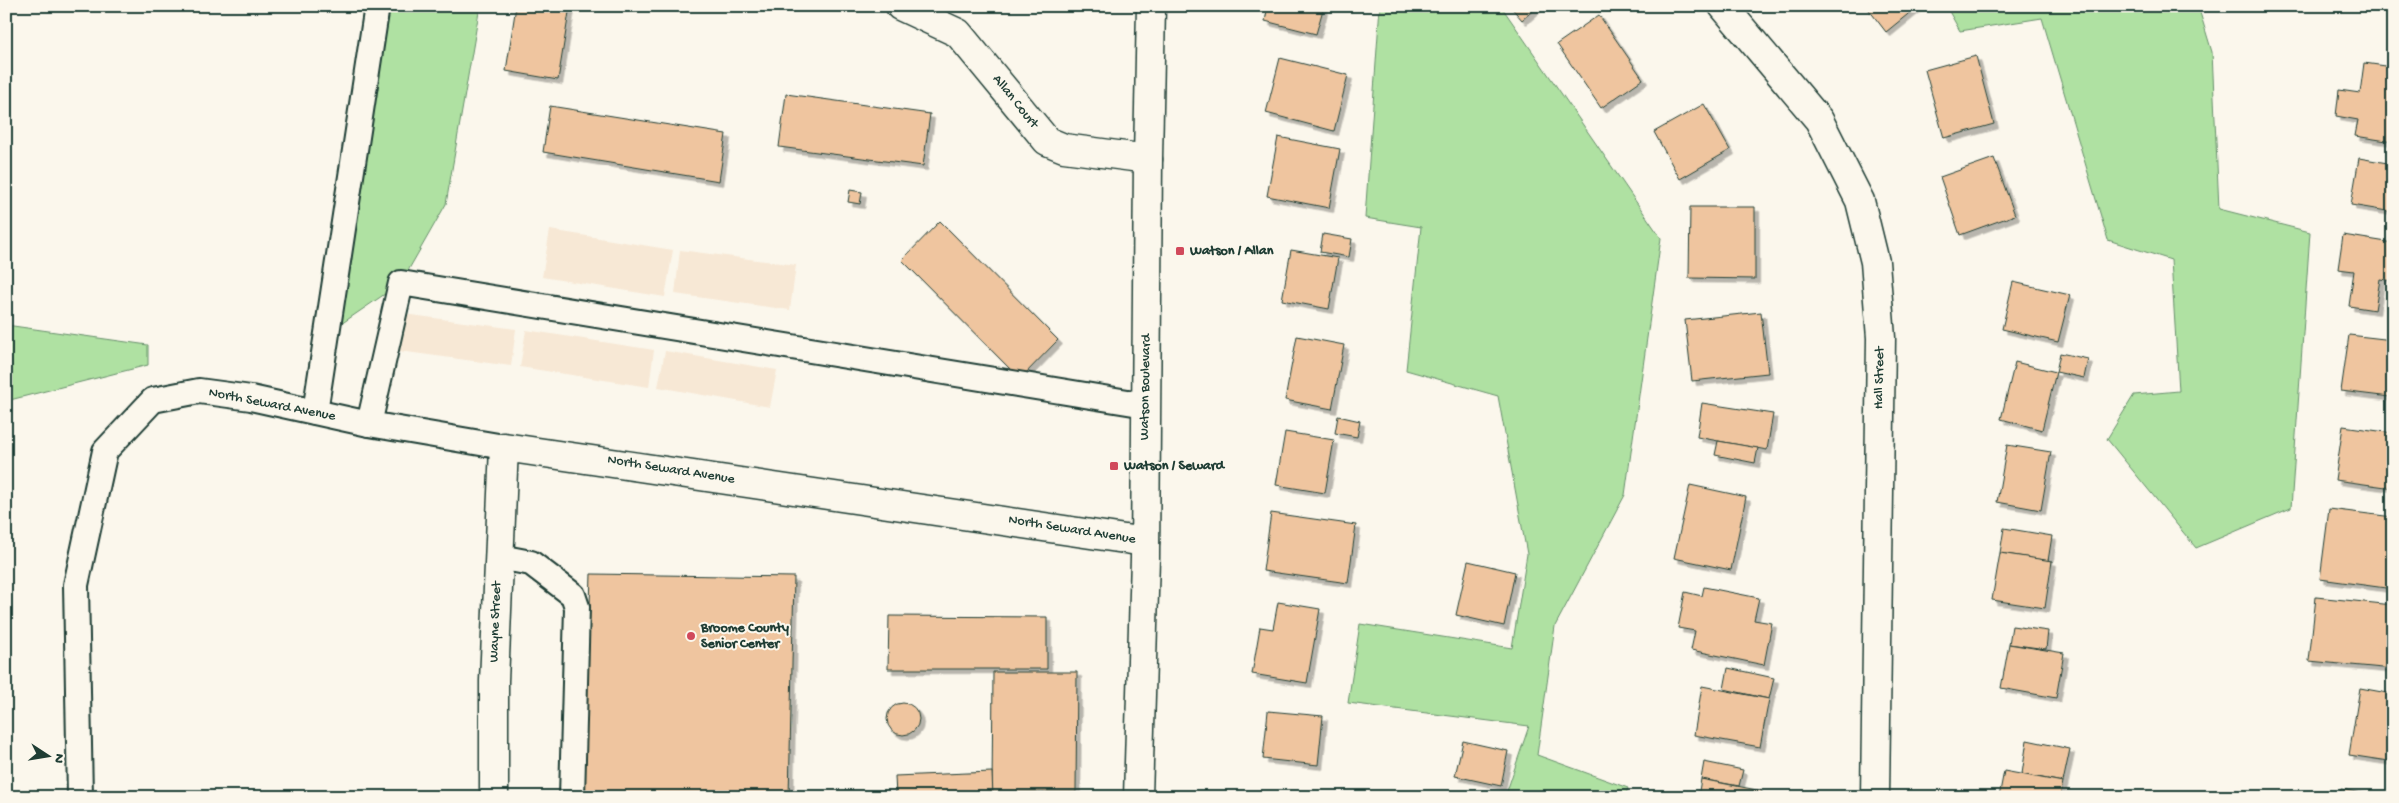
<svg xmlns="http://www.w3.org/2000/svg" width="2399" height="803" font-family="'Gochi Hand',sans-serif">
	<style>
		.built { fill: #f7e8d5 }
		.green { fill: #afe1a2; stroke: #678f6b }
		.building { fill: #efc59f; stroke: #1f3d34; filter: url(#shadow) }
		.lines { fill: none; stroke-linecap: round; stroke-linejoin: round }
		.lane-casing { stroke: #1f3d34; stroke-width: 28 }
		.street-casing { stroke: #1f3d34; stroke-width: 31 }
		.secondary-casing { stroke: #1f3d34; stroke-width: 31 }
		.lane { stroke: #fbf7ec; stroke-width: 24 }
		.street { stroke: #fbf7ec; stroke-width: 28 }
		.secondary { stroke: #fbf7ec; stroke-width: 28 }
		.poi-dot { fill: #d1495b; stroke: #fbf7ec; stroke-width: 2 }
		.labels { text-anchor: middle; dominant-baseline: central; stroke-width: 4; stroke-linejoin: round; paint-order: stroke }
		.street-label { font-size: 14px; fill: #1f3d34; stroke: #fbf7ec }
		.poi-label { font-size: 14px; font-weight: bold; fill: #1f3d34; stroke: #fbf7ec; text-anchor: start }
	</style>
	<defs>
		<filter id="shadow"><feDropShadow dx="4.5" dy="4.5" stdDeviation="0" flood-color="#0004"/></filter>
	</defs>
	<rect width="100%" height="100%" fill="#fbf7ec"/>
	<filter id="ink" filterUnits="userSpaceOnUse"><feTurbulence type="fractalNoise" baseFrequency=".02" numOctaves="2"/><feDisplacementMap in="SourceGraphic" scale="10" xChannelSelector="R" yChannelSelector="G"/><feConvolveMatrix kernelMatrix="1 2 1 2 8 2 1 2 1" color-interpolation-filters="sRGB"/></filter>
	<g filter="url(#ink)">
		<g class="built">
			<path d="M550,230L673,250L665,297L542,277Z"/>
			<path d="M680,250L796,265L790,310L675,294Z"/>
			<path d="M404,314L516,329L511,366L399,351Z"/>
			<path d="M526,330L654,350L649,387L520,367Z"/>
			<path d="M665,351L777,370L770,407L658,387Z"/>
		</g>
		<g class="green">
			<path d="M384,6H480L446,204L401,283L341,324Z"/>
			<path d="M1380,6H1501L1661,238L1625,495L1555,626L1537,755L1628,788L1625,797H1505L1529,726L1348,703L1360,624L1512,648L1527,554L1498,396L1406,370L1421,227L1365,218Z"/>
			<path d="M1946,6H2198L2212,52L2219,209L2310,232L2291,508L2196,548L2107,439L2134,395L2179,391L2171,260L2108,240L2042,18L1960,31Z"/>
			<path d="M6,325L148,345V365L6,401Z"/>
		</g>
		<g class="building">
			<path d="M516,6H570L558,80L506,71Z"/>
			<path d="M1268,6H1324L1316,34L1265,21Z"/>
			<path d="M1510,6H1538L1522,20Z"/>
			<path d="M1866,6H1918L1886,32Z"/>
			<path d="M1599,15L1643,79L1601,108L1557,44Z"/>
			<path d="M1976,56L1994,124L1944,138L1925,70Z"/>
			<path d="M1280,58L1348,75L1334,131L1266,113Z"/>
			<path d="M2364,63L2393,67V142L2355,136L2358,120L2336,116L2339,90L2360,93Z"/>
			<path d="M786,94L930,114L923,166L779,147Z"/>
			<path d="M1704,104L1730,150L1680,179L1654,132Z"/>
			<path d="M550,106L726,134L719,181L543,152Z"/>
			<path d="M1278,137L1340,149L1329,208L1267,196Z"/>
			<path d="M1994,158L2015,215L1960,235L1940,177Z"/>
			<path d="M2359,158L2393,164V212L2351,205Z"/>
			<path d="M850,190L862,192L860,204L848,202Z"/>
			<path d="M1690,207H1755V279L1689,278Z"/>
			<path d="M940,221L1058,340L1020,379L902,260Z"/>
			<path d="M1323,234L1352,239L1349,257L1320,252Z"/>
			<path d="M2343,235L2393,243V281L2380,279L2375,310L2349,306L2354,271L2338,269Z"/>
			<path d="M1291,250L1338,258L1329,309L1282,300Z"/>
			<path d="M2013,282L2070,295L2058,342L2002,329Z"/>
			<path d="M1761,312L1768,373L1692,381L1685,320Z"/>
			<path d="M2349,335L2393,340L2390,397L2341,391Z"/>
			<path d="M1297,336L1344,345L1332,409L1285,400Z"/>
			<path d="M2060,353L2088,359L2084,378L2056,372Z"/>
			<path d="M2015,362L2056,372L2042,430L2001,419Z"/>
			<path d="M1702,403L1773,414L1767,450L1697,437Z"/>
			<path d="M1338,416L1360,421L1357,437L1335,433Z"/>
			<path d="M2343,426L2393,433V488L2335,480Z"/>
			<path d="M1285,432L1334,440L1325,493L1276,485Z"/>
			<path d="M1718,441L1758,448L1755,463L1715,455Z"/>
			<path d="M2007,445L2051,452L2041,510L1997,502Z"/>
			<path d="M1690,485L1746,497L1731,570L1674,558Z"/>
			<path d="M2329,509L2393,517V589L2320,579Z"/>
			<path d="M1271,513L1356,525L1348,583L1263,571Z"/>
			<path d="M2004,528L2052,536L2048,561L2000,553Z"/>
			<path d="M2000,553L2052,561L2045,608L1992,600Z"/>
			<path d="M1468,561L1515,572L1504,626L1456,615Z"/>
			<path d="M591,574L794,577L789,797H584Z"/>
			<path d="M1704,587L1759,598L1754,620L1772,623L1764,665L1691,650L1695,631L1678,628L1685,592L1702,596Z"/>
			<path d="M2316,597L2393,605V669L2309,661Z"/>
			<path d="M1278,602L1320,609L1307,683L1252,674L1260,627L1273,629Z"/>
			<path d="M889,616L1047,617V669H888Z"/>
			<path d="M2012,626L2048,631L2046,649L2009,644Z"/>
			<path d="M2009,644L2064,653L2056,698L2001,688Z"/>
			<path d="M1728,668L1774,678L1769,699L1724,689Z"/>
			<path d="M993,672H1077L1076,792H992Z"/>
			<path d="M1702,686L1769,699L1760,747L1694,735Z"/>
			<path d="M2360,688L2393,694V732L2388,761L2349,755Z"/>
			<circle cx="903" cy="719" r="16"/>
			<path d="M1268,711L1323,716L1318,765L1263,759Z"/>
			<path d="M2027,740L2070,749L2063,782L2022,774Z"/>
			<path d="M1463,741L1508,751L1501,786L1455,776Z"/>
			<path d="M1704,762L1743,770L1739,786L1701,779Z"/>
			<path d="M2004,771L2063,782L2060,797H1999Z"/>
			<path d="M992,772L993,797H896L895,776Z"/>
			<path d="M1701,779L1762,791L1761,797H1698Z"/>
			<path d="M2341,789L2384,797H2339Z"/>
		</g>
		<g class="lines">
			<defs>
				<g id="lane">
					<path d="M315,412L377,6"/>
					<path d="M369,424L401,283L1146,405"/>
					<path d="M499,557L531,563L573,595L577,607L572,797"/>
					<path d="M80,797L76,585L105,451L153,400L199,391L251,398L369,424L504,447"/>
				</g>
				<g id="street">
					<path d="M900,6L958,33L1047,141L1064,148L1148,159"/>
					<path d="M1723,6L1819,120L1860,201L1875,262L1881,338L1875,797"/>
					<path d="M494,797V681L504,447L1145,542"/>
				</g>
				<path id="secondary" d="M1138,797L1145,558L1148,159L1151,6"/>
			</defs>
			<use href="#lane" class="lane-casing"/>
			<use href="#street" class="street-casing"/>
			<use href="#secondary" class="secondary-casing"/>
			<use href="#lane" class="lane"/>
			<use href="#street" class="street"/>
			<use href="#secondary" class="secondary"/>
		</g>
	</g>
	<g class="poi-dot">
		<rect x="1175" y="246" width="10" height="10" rx="2.5"/>
		<rect x="1109" y="461" width="10" height="10" rx="2.5"/>
		<circle cx="691" cy="636" r="5"/>
	</g>
	<g class="labels">
		<g class="street-label">
			<text transform="translate(1015 102) rotate(51)">Allan Court</text>
			<text transform="translate(1880 378) rotate(-89)">Hall Street</text>
			<text transform="translate(1146 387) rotate(-89)">Watson Boulevard</text>
			<text transform="translate(272 405) rotate(11)">North Seward Avenue</text>
			<text transform="translate(671 470) rotate(9)">North Seward Avenue</text>
			<text transform="translate(1072 530) rotate(9)">North Seward Avenue</text>
			<text transform="translate(496 622) rotate(-88)">Wayne Street</text>
		</g>
		<g class="poi-label">
			<text x="1190" y="251">Watson / Allan</text>
			<text x="1124" y="466">Watson / Seward</text>
			<text x="701" y="628">Broome County<tspan x="701" dy="16">Senior Center</tspan></text>
		</g>
	</g>
	<rect width="2399" height="803" fill="none" stroke="#fbf7ec" stroke-width="25"/>
	<rect x="12" y="12" width="2374" height="778" fill="none" stroke="#1f3d34" stroke-width="2" filter="url(#ink)"/>
	<g transform="translate(48 756) rotate(102)" stroke="#fbf7ec" stroke-width="4" paint-order="stroke">
	<path d="M0-4L9 19L0 12L-9 19Z" fill="#1f3d34"/>
	<text y="-8" font-size="14" font-weight="bold" text-anchor="middle" fill="#1f3d34">N</text>
	</g>
</svg>
